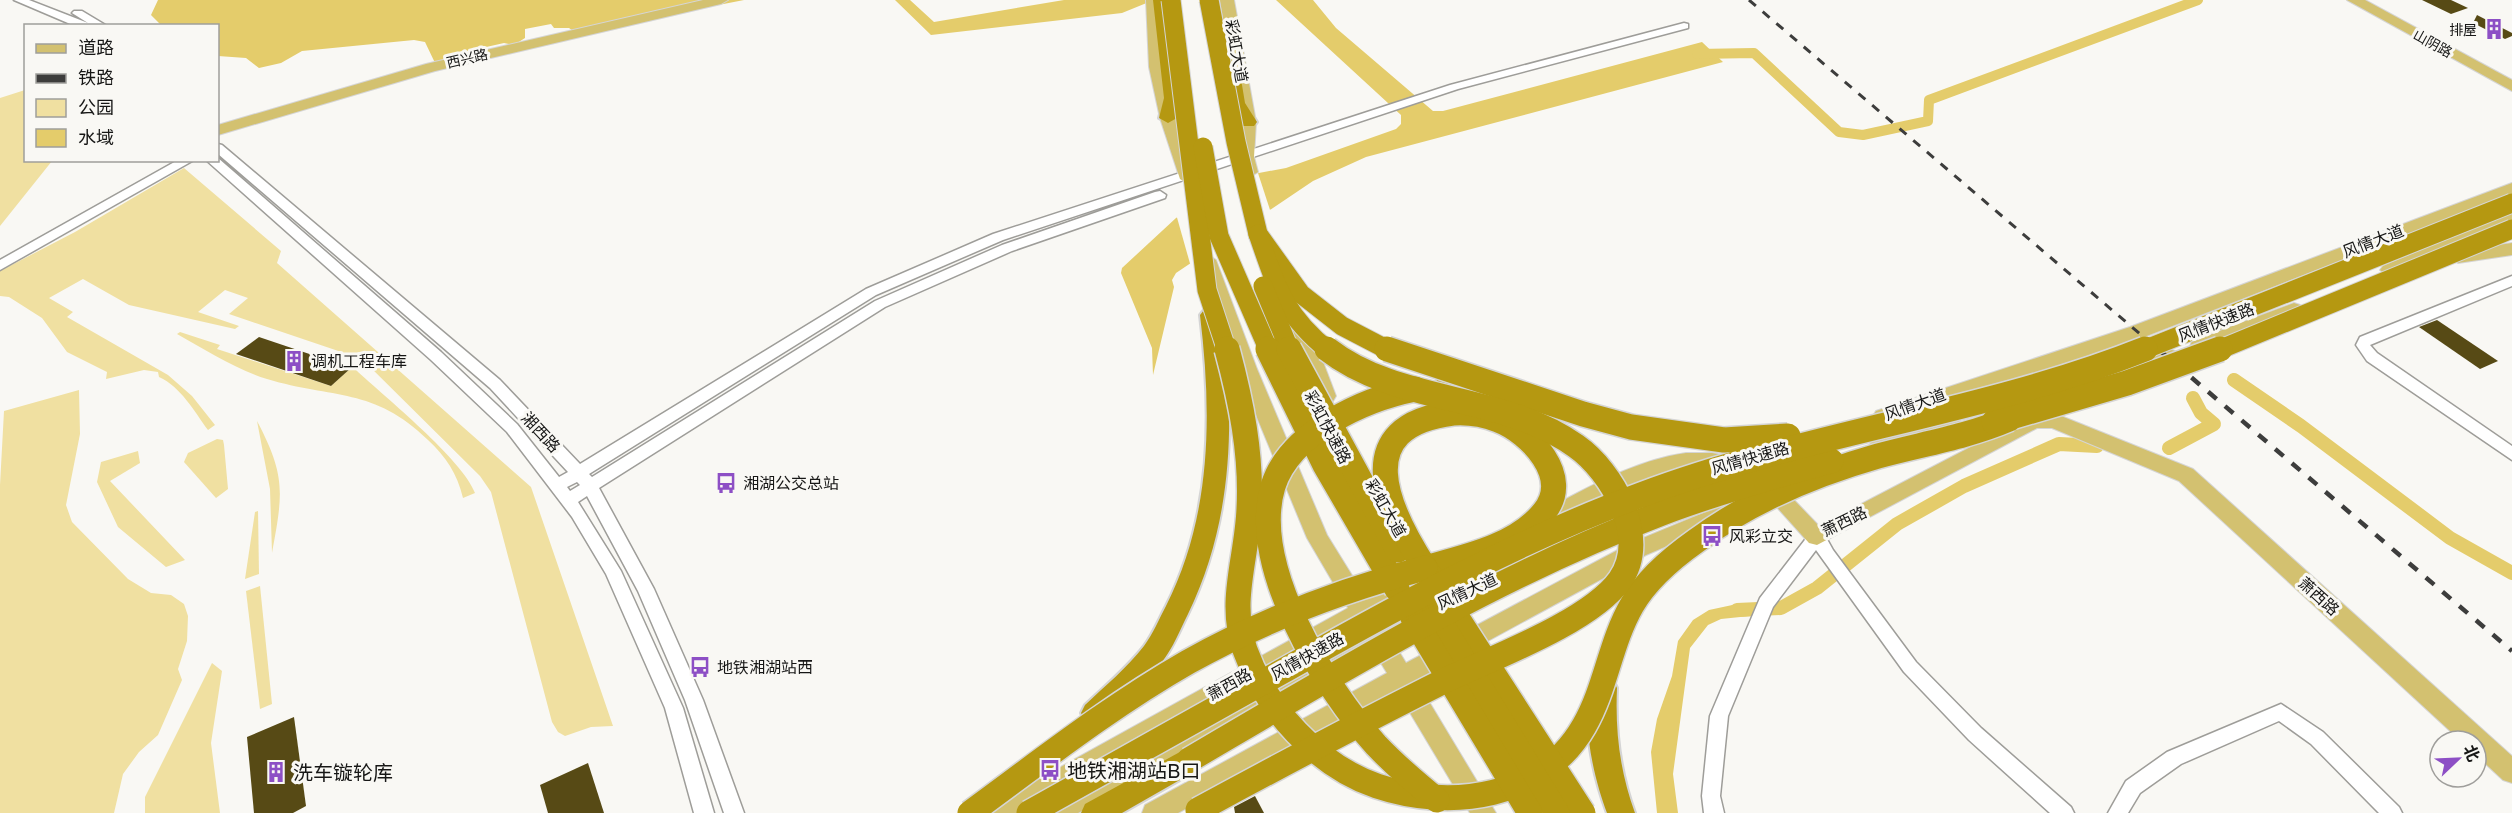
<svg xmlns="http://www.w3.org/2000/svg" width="2512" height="813" font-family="'Golos Text','Noto Sans SC',sans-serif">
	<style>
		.green { fill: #f0e0a1 }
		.water { fill: #e4cc6b }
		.pier { fill: #f9f8f4 }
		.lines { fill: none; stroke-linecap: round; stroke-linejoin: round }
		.canal-far1 { stroke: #e4cc6b; stroke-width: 10 }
		.canal { stroke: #e4cc6b; stroke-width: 14 }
		.building { fill: #574a15 }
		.minor-casing { stroke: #9e9d99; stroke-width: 3 }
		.major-casing { stroke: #d5d5d5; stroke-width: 2 }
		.highway-casing { stroke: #d5d5d5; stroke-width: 4 }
		.minor { fill: #fff; fill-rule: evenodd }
		.major { fill: #d3c170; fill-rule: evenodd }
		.highway { fill: #b59811; fill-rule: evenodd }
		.rail-far1 { stroke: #3d3d3c; stroke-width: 3; stroke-dasharray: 9 9; stroke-linecap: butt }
		.rail { stroke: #3d3d3c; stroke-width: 4.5; stroke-dasharray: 11 11; stroke-linecap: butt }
		.highway-bridge-far1-casing { stroke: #d5d5d5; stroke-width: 21; stroke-linecap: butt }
		.highway-bridge-casing { stroke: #d5d5d5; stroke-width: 28; stroke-linecap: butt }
		.highway-bridge-far1 { stroke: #b59811; stroke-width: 19 }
		.highway-bridge { stroke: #b59811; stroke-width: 25 }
		.labels { text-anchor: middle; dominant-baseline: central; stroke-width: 6; stroke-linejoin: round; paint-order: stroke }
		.far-poi-label { font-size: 14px; fill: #171716; stroke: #f9f8f4; text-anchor: end }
		.far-street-label { font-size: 14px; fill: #171716; stroke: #f9f8f4 }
		.street-label { font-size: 16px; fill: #171716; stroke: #f9f8f4 }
		.poi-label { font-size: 16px; fill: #171716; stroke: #f9f8f4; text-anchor: start }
		.near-poi-label { font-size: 20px; fill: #171716; stroke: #f9f8f4; text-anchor: start }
	</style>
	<rect width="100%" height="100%" fill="#f9f8f4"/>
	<g class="green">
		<path d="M25,90L26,160L52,161L0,226V98Z"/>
		<path d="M184,168L281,251L277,263L531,487L613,726L591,727L565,736L558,732L552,722L491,492L480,476L362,359L229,314L248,298L225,290L198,312L239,326L235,329L129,305L83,279L49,298L73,312L67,317L168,375L192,396L215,425L208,430C194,411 181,387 159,377L158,372L144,370L106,379L107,372L67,352L42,318L9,297L0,296V271L75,232Z"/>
		<path d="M180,332L220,345L217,349L331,386L351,368L356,370C385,397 463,460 475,493L463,498C457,473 446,457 428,440C374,387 333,399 267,379C235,369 206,350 177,334Z"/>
		<path d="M79,390L80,434L66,505L72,522L128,579L151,593L171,595L184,604L188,616L187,641L178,669L182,680L158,735L139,752L123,774L114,813H0V485L4,411Z"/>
		<path d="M257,421C286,476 283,493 272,553L270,489Z"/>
		<path d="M217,439L223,440L224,445L228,489L216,498L184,462L188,453Z"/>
		<path d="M138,451L140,463L110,481L185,560L166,567L118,527L97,482L101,462Z"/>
		<path d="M258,511L259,574L245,579L255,512Z"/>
		<path d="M260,586L272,704L260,709L246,591Z"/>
		<path d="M212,663L222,671L211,743L220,813H145V797Z"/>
	</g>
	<g class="water">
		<path d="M158,0H744L576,33L569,28H554L551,24L525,29V38L514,45L504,43L455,54L453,60L436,65L425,42L414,40L302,51L281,63L259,68L246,58L218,56V26L161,25L151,15Z"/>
		<path d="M895,0H910L934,22L1064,0H1173L1149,2L1122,13L931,35Z"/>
		<path d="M1276,0H1313L1336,28L1433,111H1443L1702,42L1723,62L1366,157L1313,181L1176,273L1172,280L1174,287L1153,375L1152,348L1121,273L1122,268L1176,218L1243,176L1286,168L1396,129L1401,124V115Z"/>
		<path d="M1737,604H1754L1750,616L1721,619L1708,625L1690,648L1673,774L1678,813H1657L1651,752L1657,719L1672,676L1678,641L1693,620L1709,610Z"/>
	</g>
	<path class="pier" d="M1257,170L1271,213L1191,267L1176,214L1244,172Z"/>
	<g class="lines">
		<path class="canal-far1" d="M1697,54L1754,53L1839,132L1863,135L1928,121L1929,100L2198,0"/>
		<g class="canal">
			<path d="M2234,380L2301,426L2450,538L2512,573"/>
			<path d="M2169,448L2214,424L2201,413L2193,398"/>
			<path d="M1737,610L1781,608L1817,588L1897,524L1964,486L2059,444L2097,446"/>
		</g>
	</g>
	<g class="building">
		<path d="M2422,0H2451L2468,8L2451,14Z"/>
		<path d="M2477,15L2512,33V36L2505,39L2473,23Z"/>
		<path d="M2437,320L2498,361L2480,369L2419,327Z"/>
		<path d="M259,337L351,368L331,386L236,354Z"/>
		<path d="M294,717L306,806L293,813H254L247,737Z"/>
		<path d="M588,763L604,813H548L540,785Z"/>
		<path d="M1255,796L1264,813H1235L1234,807Z"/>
	</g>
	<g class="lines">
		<defs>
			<g id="minor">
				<path d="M14,0H29L88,23L72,13L74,11H82L107,26H75Z"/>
				<path d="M1684,23L1688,24V28L1458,89L1003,240L876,295L589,474L592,477L875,301L1002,245L1155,192L1160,191L1166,195L1165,198L1012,251L885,307L599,488L654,589L703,700L744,813H724L685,700L638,591L587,496L578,502L621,571L683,708L714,813H694L665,708L606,574L572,517L507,432L431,360L206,160H218V158L441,352L517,424L559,477L568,472L490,388L218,154V144L222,145L500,380L580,464L866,289L993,234L1450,85ZM577,482L580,485L570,491L567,487Z"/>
				<path d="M178,160H194L0,270V260Z"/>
				<path d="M2512,276V286L2370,345L2377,353L2512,446V460L2367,361L2356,345L2360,337Z"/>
				<path d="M1817,531L1823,532L1833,550L1916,662L1981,728L2071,807L2074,813H2050L1969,740L1904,672L1816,550L1773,607L1728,716L1720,796L1724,813H1704L1702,796L1710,716L1760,598L1811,532Z"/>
				<path d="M2281,704L2323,732L2399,807L2402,813H2379L2311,744L2279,721L2181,764L2140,793L2128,813H2108L2126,781L2167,752Z"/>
			</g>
			<g id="major">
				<path d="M703,0H728L721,4L435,71L218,135V125L426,64Z"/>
				<path d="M1146,0H1160L1165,67L1176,118L1196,179L1188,184L1180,179L1160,118L1149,67Z"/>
				<path d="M1220,0H1234L1256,122L1254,157L1258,172L1250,177L1242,172L1238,157L1240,122Z"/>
				<path d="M2347,0H2365L2512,80V91Z"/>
				<path d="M2512,183V194L2144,337L1883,423L1876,421L1873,416L1876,411L2130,327Z"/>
				<path d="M2512,212V223L2395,274L2389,276L2380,270L2383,266Z"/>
				<path d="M2512,243V255L2458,263L2449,257L2458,251Z"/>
				<path d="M1207,254L1216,260L1257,369L1327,535L1366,598L1411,575L1419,578L1422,584L1419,590L1024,813H989L992,805L1348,608L1307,538L1237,369L1198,260Z"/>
				<path d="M2294,303L2300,305L2303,309L2300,313L2206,351H2192L2190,346L2192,341Z"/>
				<path d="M1298,314L1304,316L1307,320L1336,396L1333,401H1319L1316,396L1289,320L1292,316Z"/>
				<path d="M2168,349L2175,351L2177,356L2175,361L2096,386L2089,384L2086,379L2089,374Z"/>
				<path d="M1950,413L1957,415L1960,420L1957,425L1879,454L1872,451L1869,446L1872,441Z"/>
				<path d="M2034,414L2061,416L2193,469L2512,756V783L2503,780L2476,755V741H2461L2179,481L2052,428H2037L1817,545L1809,543L1757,485L1760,479L1767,477L1774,479L1819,526Z"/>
				<path d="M1686,453H1712L1738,458L1741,463L1738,468C1720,474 1698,466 1678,470C1629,481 1586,509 1541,531L1534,533L1527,531L1523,525L1527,519C1578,494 1629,461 1686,453Z"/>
				<path d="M1732,501L1739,503L1742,509L1739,515L1646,555L1416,680L1496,813H1470L1397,691L1178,813H1142L1145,805L1387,673L1373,650L1078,813H1042L1045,805L1389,619L1397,617L1405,619L1408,626L1405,633L1392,640L1406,663L1631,543Z"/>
			</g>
			<g id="highway">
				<path d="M1153,0H1169L1182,98L1177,118L1168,123L1159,118L1164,98Z"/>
				<path d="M1232,74L1241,79L1245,103L1257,122L1254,126H1242L1227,103L1223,79Z"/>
				<path d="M1211,308L1218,310L1222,315C1235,419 1234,519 1188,614C1180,630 1173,648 1162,662C1146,684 1124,703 1105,721L1095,725L1085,721L1081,713L1085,705C1105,686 1127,668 1144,646C1153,634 1159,619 1166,606C1212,515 1212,414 1200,315L1204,310Z"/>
				<path d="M1445,378L1499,383L1502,389L1499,395L1491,397L1437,392L1434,386L1437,380Z"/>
				<path d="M1604,676L1613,680L1617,688C1615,732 1620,772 1635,813H1607C1594,779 1578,714 1595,680Z"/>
				<path d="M1189,747L1199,751L1203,760L1199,769L1122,813H1081L1085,804Z"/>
			</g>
		</defs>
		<use href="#minor" class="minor-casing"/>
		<use href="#major" class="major-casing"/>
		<use href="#highway" class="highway-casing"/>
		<use href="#minor" class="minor"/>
		<use href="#major" class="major"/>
		<use href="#highway" class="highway"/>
		<path class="rail-far1" d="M1749,0L2160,351"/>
		<path class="rail" d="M2158,349L2512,651"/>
		<defs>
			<g id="highway-bridge-far1">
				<path d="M1171,0L1207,290L1227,351"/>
				<path d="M1209,0L1236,142L1258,234L1301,294L1342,326L1390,351"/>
				<path d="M1203,147L1219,236L1269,351"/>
				<path d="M1258,234C1276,286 1284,315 1329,351"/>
				<path d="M1263,286L1290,351"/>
				<path d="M2141,351L2512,203"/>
				<path d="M2216,351L2512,229"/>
			</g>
			<g id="highway-bridge">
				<path d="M1227,349C1241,401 1252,455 1249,509C1247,559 1228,601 1245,650C1266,709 1318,766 1377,786C1451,811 1543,798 1584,726C1606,688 1610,643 1632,605C1647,579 1672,558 1696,541C1749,502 1815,474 1878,456C1922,444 1967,437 2009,419"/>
				<path d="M1268,349L1325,465L1397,589"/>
				<path d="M1289,349L1398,550"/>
				<path d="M1387,349L1583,414L1631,427L1724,440L1788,436"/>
				<path d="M1415,389C1365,399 1290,432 1273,486C1249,566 1325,688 1376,745C1395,765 1416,783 1437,800"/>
				<path d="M1453,413C1468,412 1483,414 1498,420C1530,432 1573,477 1544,512C1517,546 1465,557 1425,568C1387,509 1348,426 1453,413Z"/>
				<path d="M1994,422L2127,383L2220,349"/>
				<path d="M1425,568L1583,813"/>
				<path d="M1431,607L1557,813"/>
				<path d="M1413,618L1530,813"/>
				<path d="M1189,760C1342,670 1496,576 1662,513C1718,492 1774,476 1831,461"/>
				<path d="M1198,810C1281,765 1364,721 1448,679C1495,657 1591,621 1620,580C1650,538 1612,471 1576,446C1502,393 1399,405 1327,349"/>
				<path d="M970,813C1041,761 1111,706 1188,662C1263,620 1342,590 1425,568"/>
				<path d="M1029,813C1116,764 1203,716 1290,667C1404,603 1519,540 1641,495C1805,433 1982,414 2145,349"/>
			</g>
		</defs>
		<use href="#highway-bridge-far1" class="highway-bridge-far1-casing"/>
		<use href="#highway-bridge" class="highway-bridge-casing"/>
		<use href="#highway-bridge-far1" class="highway-bridge-far1"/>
		<use href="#highway-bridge" class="highway-bridge"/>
	</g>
	<defs>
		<symbol id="building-bare" viewBox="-9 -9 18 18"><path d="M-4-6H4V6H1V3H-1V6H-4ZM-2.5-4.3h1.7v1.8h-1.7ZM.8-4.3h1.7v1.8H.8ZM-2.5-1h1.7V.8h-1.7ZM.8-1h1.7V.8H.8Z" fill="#8d4fc5" stroke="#f9f8f4" stroke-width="2.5" paint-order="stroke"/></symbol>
		<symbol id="bus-bare" viewBox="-9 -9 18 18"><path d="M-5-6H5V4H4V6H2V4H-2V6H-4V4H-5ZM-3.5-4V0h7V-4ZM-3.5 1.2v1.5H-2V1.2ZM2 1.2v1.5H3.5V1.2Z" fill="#8d4fc5" stroke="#f9f8f4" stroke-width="2.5" paint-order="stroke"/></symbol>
	</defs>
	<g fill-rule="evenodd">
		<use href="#building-bare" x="2479" y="14" width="30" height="30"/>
		<use href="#building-bare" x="279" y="346" width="30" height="30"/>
		<use href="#bus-bare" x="711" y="468" width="30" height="30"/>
		<use href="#bus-bare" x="1697" y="521" width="30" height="30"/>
		<use href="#bus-bare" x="685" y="652" width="30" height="30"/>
		<use href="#bus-bare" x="1035" y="755" width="30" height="30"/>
		<use href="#building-bare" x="261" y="757" width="30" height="30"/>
	</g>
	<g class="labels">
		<g class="far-poi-label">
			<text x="2477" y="29">排屋</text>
		</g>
		<g class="far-street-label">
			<text transform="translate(2433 43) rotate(29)">山阴路</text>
			<text transform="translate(467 58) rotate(-13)">西兴路</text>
		</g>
		<g class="street-label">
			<text transform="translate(1237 51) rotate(80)">彩虹大道</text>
			<text transform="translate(2373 241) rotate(-21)">风情大道</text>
			<text transform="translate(2216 322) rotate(-21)">风情快速路</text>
			<text transform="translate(1915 404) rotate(-20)">风情大道</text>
			<text transform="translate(1328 427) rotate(62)">彩虹快速路</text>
			<text transform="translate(541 432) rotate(47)">湘西路</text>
			<text transform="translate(1750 458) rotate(-16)">风情快速路</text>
			<text transform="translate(1386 508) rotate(60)">彩虹大道</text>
			<text transform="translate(1844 521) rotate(-26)">萧西路</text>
			<text transform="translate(1467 591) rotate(-25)">风情大道</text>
			<text transform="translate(2319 596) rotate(42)">萧西路</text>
			<text transform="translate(1307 656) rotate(-29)">风情快速路</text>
			<text transform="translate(1229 684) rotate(-29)">萧西路</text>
		</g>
		<g class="poi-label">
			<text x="311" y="361">调机工程车库</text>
			<text x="743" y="483">湘湖公交总站</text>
			<text x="1729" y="536">风彩立交</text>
			<text x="717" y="667">地铁湘湖站西</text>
		</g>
		<g class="near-poi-label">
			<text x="1067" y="770">地铁湘湖站B口</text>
			<text x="293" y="772">洗车镟轮库</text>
		</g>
	</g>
	<rect x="24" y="24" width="195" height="138" fill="#f9f8f4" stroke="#9f9e9b" stroke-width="1.5"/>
	<rect x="36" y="44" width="30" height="9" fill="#d3c170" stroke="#9f9e9b" stroke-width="1.5"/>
	<text x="78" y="54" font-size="18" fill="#171716">道路</text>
	<rect x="36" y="74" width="30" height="9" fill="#3d3d3c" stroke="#9f9e9b" stroke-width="1.5"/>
	<text x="78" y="84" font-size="18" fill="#171716">铁路</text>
	<rect x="36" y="99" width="30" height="18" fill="#f0e0a1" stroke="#9f9e9b" stroke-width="1.5"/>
	<text x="78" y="114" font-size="18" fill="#171716">公园</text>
	<rect x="36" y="129" width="30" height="18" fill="#e4cc6b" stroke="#9f9e9b" stroke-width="1.5"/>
	<text x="78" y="144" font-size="18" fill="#171716">水域</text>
	<g transform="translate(2458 759) rotate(67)"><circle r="28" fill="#f9f8f4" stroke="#9f9e9b" stroke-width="1.5"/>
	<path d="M0-4.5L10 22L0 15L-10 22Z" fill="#8d4fc5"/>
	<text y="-9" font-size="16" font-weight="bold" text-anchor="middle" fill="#171716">北</text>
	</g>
</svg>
